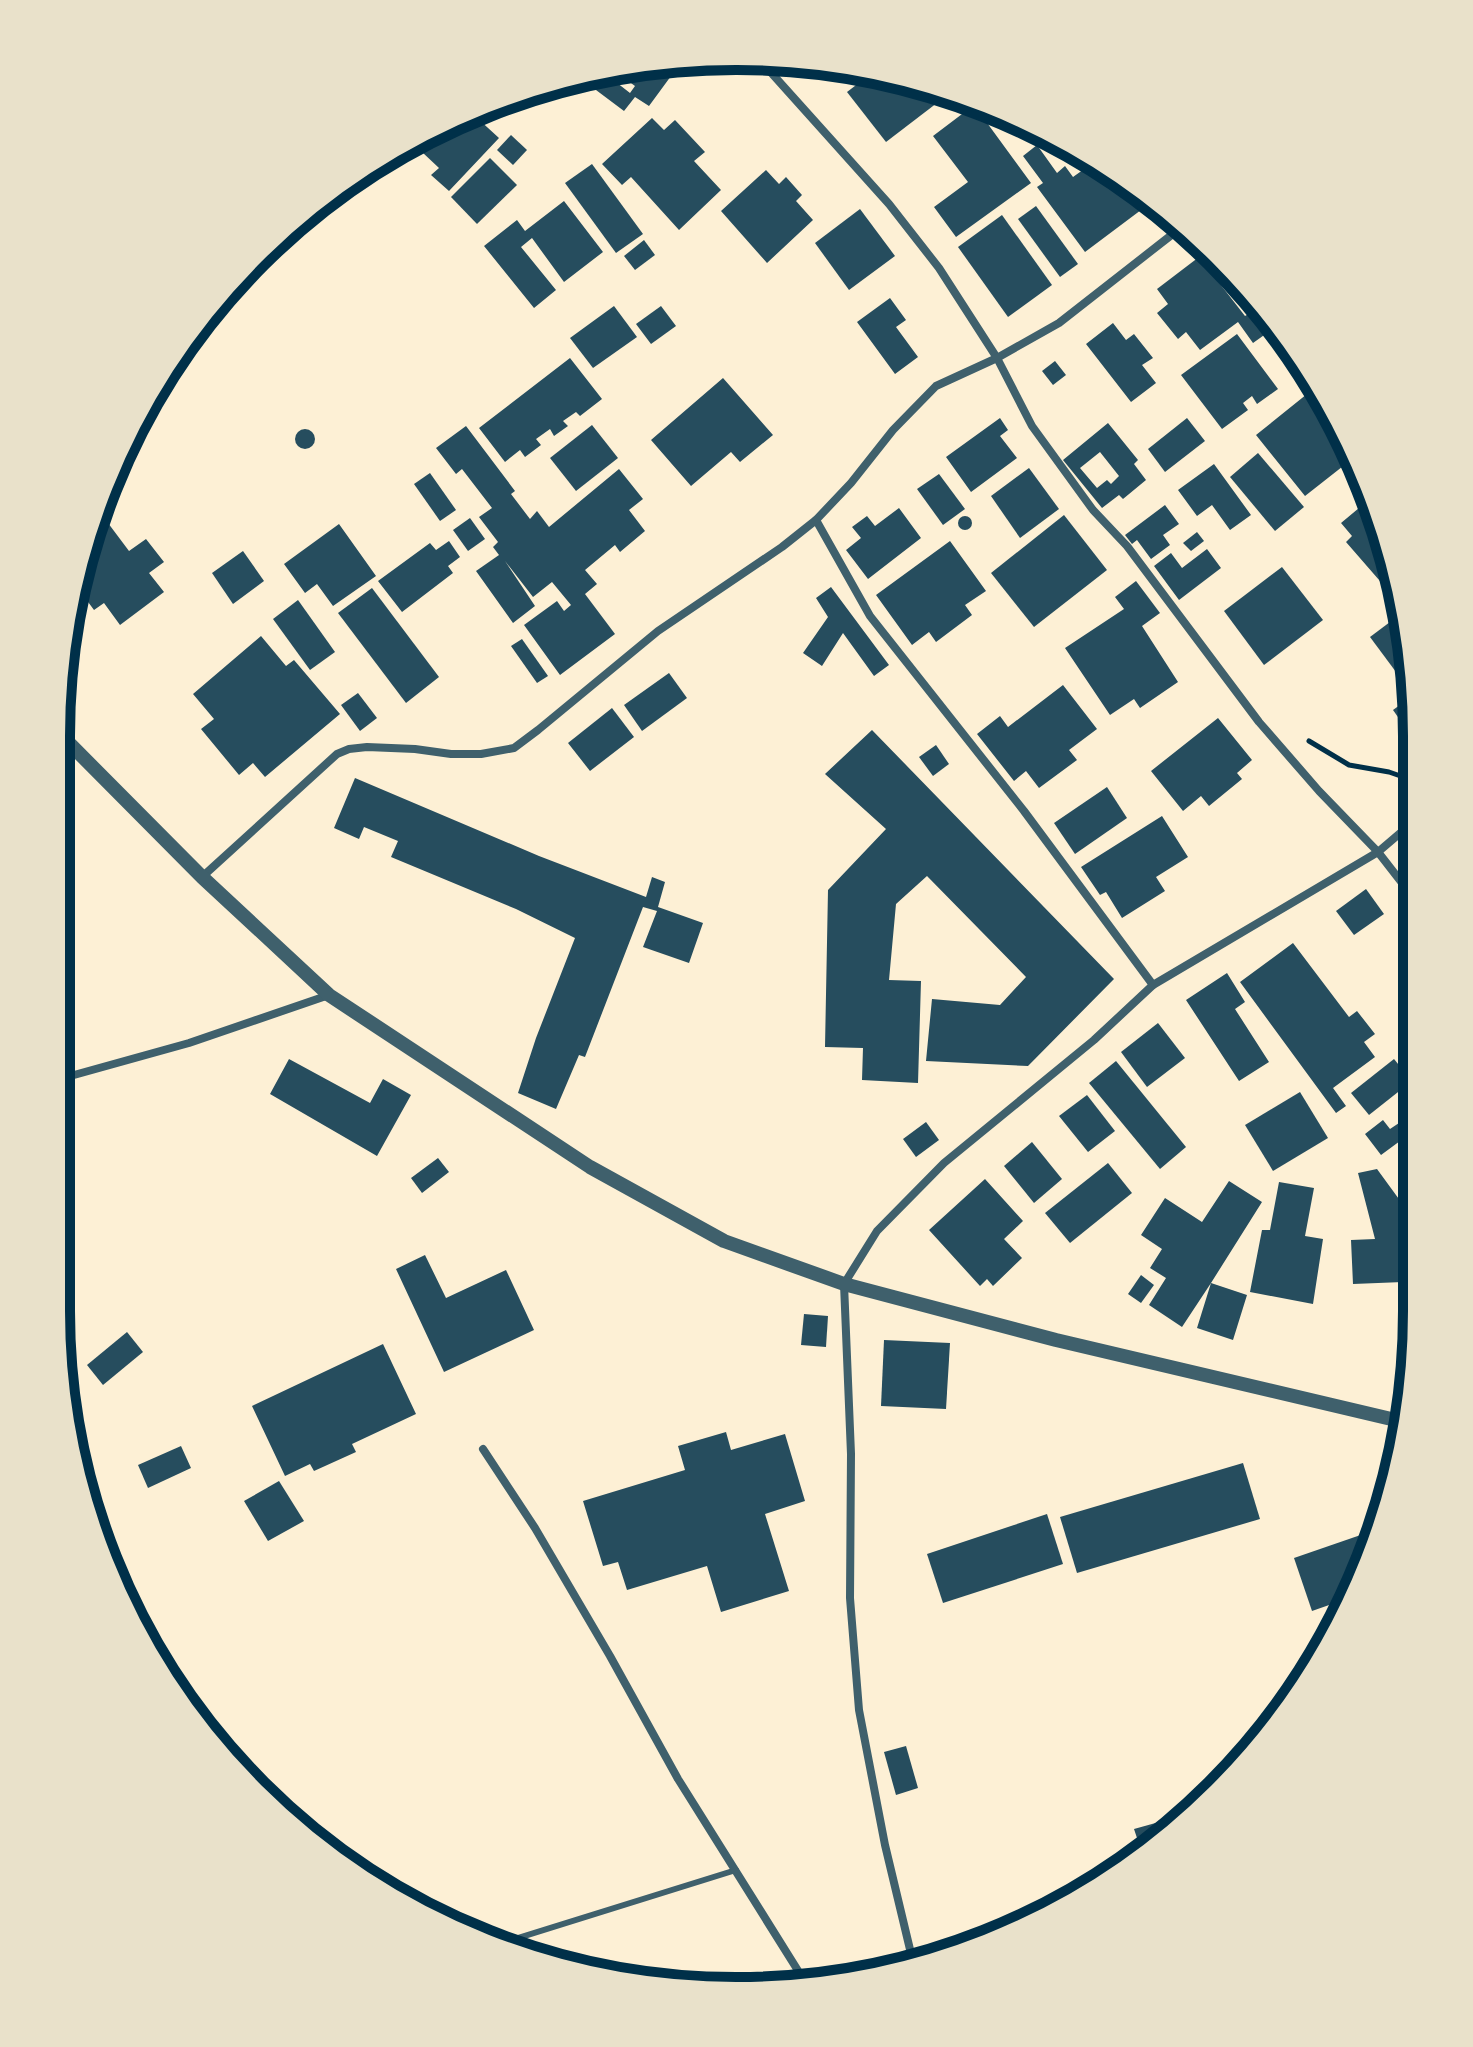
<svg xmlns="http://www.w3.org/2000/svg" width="1473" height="2047" font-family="'Open Sans',sans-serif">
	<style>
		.building { fill: #264d5e; fill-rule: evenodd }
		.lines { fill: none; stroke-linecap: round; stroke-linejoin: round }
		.path { stroke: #003049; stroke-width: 5 }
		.service { stroke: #3f606c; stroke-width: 6 }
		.minor { stroke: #3f606c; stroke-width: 8 }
		.tertiary { stroke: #3f606c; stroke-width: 14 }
		.rim { fill: none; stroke: #003049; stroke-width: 10 }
	</style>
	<rect width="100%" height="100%" fill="#fdf0d5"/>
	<g class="building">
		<path d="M682,61L649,106L635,97L624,111L580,78L603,72L630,93L635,86L613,70L648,62Z"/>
		<path d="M872,73L913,79L950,93L886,142L847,92Z"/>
		<path d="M974,105L1031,183L956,237L934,207L968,182L933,136Z"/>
		<path d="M998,112L1019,119L1009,127Z"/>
		<path d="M476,117L499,138L449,191L431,175L439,168L422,152L448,124L459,119L468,127Z"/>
		<path d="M652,118L664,130L675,120L705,152L694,161L721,190L679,230L631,177L622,185L602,164Z"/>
		<path d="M511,135L527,150L513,165L497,150Z"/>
		<path d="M1037,145L1057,173L1065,166L1073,177L1094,162L1139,189L1149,204L1085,252L1037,187L1043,183L1023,156Z"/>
		<path d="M490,158L517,185L477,224L451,197Z"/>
		<path d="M592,164L643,234L616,253L565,183Z"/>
		<path d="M766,170L779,184L786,177L802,195L796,201L813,220L767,263L721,211Z"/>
		<path d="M564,201L603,252L564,282L532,238L521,247L556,290L534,308L484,246L517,220L525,231Z"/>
		<path d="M1036,206L1078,264L1060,277L1018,219Z"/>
		<path d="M860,209L895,256L849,290L815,243Z"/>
		<path d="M1002,215L1052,285L1008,317L958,247Z"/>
		<path d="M644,240L655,255L635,270L624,256Z"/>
		<path d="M1199,257L1245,316L1252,312L1267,333L1253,343L1238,322L1200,350L1186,332L1178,339L1157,313L1168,304L1157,289Z"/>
		<path d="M890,298L906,320L896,327L918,357L895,374L857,322Z"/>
		<path d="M614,306L637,337L593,368L570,338Z"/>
		<path d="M661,306L676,326L651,344L636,324Z"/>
		<path d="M1113,323L1126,340L1134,334L1153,358L1142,365L1156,383L1131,402L1086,344Z"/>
		<path d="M1237,334L1278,389L1257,404L1252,396L1243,403L1248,410L1222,429L1181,375Z"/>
		<path d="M570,358L602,399L580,416L576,412L563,421L568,426L554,436L550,429L536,439L541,445L525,457L520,450L505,462L479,428Z"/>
		<path d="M1055,361L1066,375L1053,385L1042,371Z"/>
		<path d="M723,378L773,435L740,462L731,452L691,486L651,440Z"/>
		<path d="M1307,394L1337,432L1328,439L1347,463L1305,496L1256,435Z"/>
		<path d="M1000,418L1008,430L1000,436L1017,458L971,492L946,457Z"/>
		<path d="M1187,418L1205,441L1165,472L1148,449Z"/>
		<path d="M1108,423L1138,460L1134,464L1146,480L1123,499L1119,495L1102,508L1063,460ZM1100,452L1119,476L1111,484L1107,480L1097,488L1080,468Z"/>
		<path d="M592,425L618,458L576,491L550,458Z"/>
		<path d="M466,426L515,491L511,494L530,519L537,511L549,527L619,469L643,499L629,510L645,531L620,552L615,545L585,570L597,584L585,594L615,634L560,675L524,625L557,601L564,611L571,605L552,582L533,597L505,561L535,606L513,623L476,571L499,555L493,547L498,542L479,517L492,508L462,469L456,474L436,448Z"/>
		<circle cx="305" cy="439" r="10"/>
		<path d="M1258,453L1304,507L1275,531L1230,477Z"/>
		<path d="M1214,464L1251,515L1230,530L1212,505L1197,516L1178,490Z"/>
		<path d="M1029,468L1059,509L1020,538L991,496Z"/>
		<path d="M430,473L456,510L440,521L414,484Z"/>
		<path d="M939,474L965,509L943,525L917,489Z"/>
		<path d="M1371,498L1394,582L1386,588L1346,542L1352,536L1341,523Z"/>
		<path d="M1165,505L1179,524L1163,535L1170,545L1151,559L1137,540L1132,544L1125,535Z"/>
		<path d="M899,508L921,538L868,579L846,550L861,538L852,527L867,516L875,526Z"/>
		<path d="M1064,515L1107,570L1034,627L991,573Z"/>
		<circle cx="965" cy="523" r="7"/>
		<path d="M470,518L485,539L468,551L453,530Z"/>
		<path d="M108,523L129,551L146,539L164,562L149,573L164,592L120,625L104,603L94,610L77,587L85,581L80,574L96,533Z"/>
		<path d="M339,524L376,576L333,606L317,584L305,593L284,564Z"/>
		<path d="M1197,532L1204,541L1191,551L1183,543Z"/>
		<path d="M449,541L460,557L448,566L453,573L402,612L378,581L430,543L436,550Z"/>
		<path d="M950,541L986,591L965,605L972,615L936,642L929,632L912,645L876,595Z"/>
		<path d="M1207,549L1221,568L1179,600L1154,566L1171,553L1182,568Z"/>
		<path d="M243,551L264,581L233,604L212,573Z"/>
		<path d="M1282,567L1323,620L1264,665L1224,611Z"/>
		<path d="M1136,581L1160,613L1142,626L1178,682L1140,708L1134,699L1110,715L1065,648L1124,609L1115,597Z"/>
		<path d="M831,587L889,665L874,676L843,633L822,666L803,653L828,617L816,598Z"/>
		<path d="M372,588L439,677L406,703L338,613Z"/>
		<path d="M298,600L335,652L310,670L273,619Z"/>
		<path d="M1402,613L1411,647V661L1396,672L1370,637Z"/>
		<path d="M261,636L286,666L294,660L340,714L265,777L253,763L239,775L201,729L214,719L193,694Z"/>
		<path d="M522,639L548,676L537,683L511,646Z"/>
		<path d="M669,673L687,698L642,731L624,705Z"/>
		<path d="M1063,685L1097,729L1069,750L1077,760L1039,788L1026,771L1014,781L977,734L1000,716L1008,727Z"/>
		<path d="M358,693L377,718L360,731L341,705Z"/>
		<path d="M1411,697L1412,710V737L1393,710Z"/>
		<path d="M612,708L634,737L590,771L568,743Z"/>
		<path d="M1218,718L1252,760L1237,773L1242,779L1209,806L1201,796L1183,811L1151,771Z"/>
		<path d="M872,730L1114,979L1028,1066L926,1061L932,999L1000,1005L1026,977L927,876L896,904L889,980L921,981L918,1083L862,1080L863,1048L825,1047L828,890L886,829L825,774Z"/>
		<path d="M936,745L949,764L933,776L919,757Z"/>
		<path d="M355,778L539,856L646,897L652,877L665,882L658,907L703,923L689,963L643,947L657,911L643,907L585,1057L579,1055L556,1109L518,1093L536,1038L575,938L516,909L391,857L398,841L364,827L359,839L334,828Z"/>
		<path d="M1107,787L1127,818L1075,854L1054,823Z"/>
		<path d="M1162,816L1188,857L1156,877L1165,891L1122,918L1106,892L1100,895L1081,867Z"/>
		<path d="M1366,889L1384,914L1354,935L1336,911Z"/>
		<path d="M1293,943L1349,1017L1357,1011L1375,1034L1364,1042L1375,1057L1333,1088L1346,1106L1336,1113L1240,982Z"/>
		<path d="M1227,973L1245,1002L1235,1009L1269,1062L1239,1081L1186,1000Z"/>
		<path d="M1158,1023L1185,1058L1147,1087L1121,1052Z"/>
		<path d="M289,1059L370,1103L383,1079L411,1095L377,1156L270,1094Z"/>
		<path d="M1394,1059L1412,1081L1369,1115L1351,1093Z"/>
		<path d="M1116,1061L1186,1147L1160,1169L1089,1083Z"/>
		<path d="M1300,1092L1328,1138L1273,1171L1245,1125Z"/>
		<path d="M1087,1095L1115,1131L1088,1152L1059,1116Z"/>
		<path d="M1414,1113V1165L1400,1141L1381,1155L1365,1134L1383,1120L1390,1129Z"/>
		<path d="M926,1122L939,1140L916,1157L903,1139Z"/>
		<path d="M1032,1142L1062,1179L1034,1203L1004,1166Z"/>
		<path d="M438,1158L449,1172L422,1193L411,1178Z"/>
		<path d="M1108,1163L1132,1193L1070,1243L1045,1213Z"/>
		<path d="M1377,1169L1404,1206L1409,1234L1401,1239L1403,1282L1353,1284L1351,1240L1375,1239L1358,1173Z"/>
		<path d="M985,1179L1023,1221L1004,1239L1022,1258L993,1286L987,1279L980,1286L929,1230Z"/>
		<path d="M1229,1181L1262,1202L1211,1283L1247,1295L1233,1340L1197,1328L1211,1283L1182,1327L1149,1305L1166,1278L1150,1268L1162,1249L1141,1235L1165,1198L1202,1222Z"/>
		<path d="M1279,1182L1314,1188L1305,1236L1323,1239L1313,1304L1250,1292L1262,1230H1270Z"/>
		<path d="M425,1255L446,1298L506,1270L534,1330L444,1372L396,1269Z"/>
		<path d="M1141,1275L1154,1285L1141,1303L1128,1294Z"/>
		<path d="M804,1314L828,1316L826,1347L801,1345Z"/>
		<path d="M127,1332L143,1352L103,1385L87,1365Z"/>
		<path d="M884,1340L950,1343L946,1409L881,1406Z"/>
		<path d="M383,1344L416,1414L352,1444L356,1452L314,1471L310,1464L285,1476L252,1406Z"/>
		<path d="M726,1432L731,1450L785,1434L805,1501L765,1514L789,1591L721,1612L707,1566L627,1590L618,1562L603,1566L583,1501L685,1470L678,1446Z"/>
		<path d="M181,1446L191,1468L148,1488L138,1465Z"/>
		<path d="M1243,1463L1260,1519L1077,1573L1060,1517Z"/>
		<path d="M279,1481L304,1521L268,1541L244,1501Z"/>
		<path d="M1047,1514L1063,1564L943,1603L927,1554Z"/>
		<path d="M1378,1529L1352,1597L1312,1611L1294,1558Z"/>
		<path d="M906,1746L918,1788L896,1795L884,1752Z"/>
		<path d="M1195,1812L1185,1822L1141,1850L1134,1829Z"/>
	</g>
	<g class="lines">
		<path class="path" d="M1309,741L1349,765L1389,772L1412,780"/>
		<path class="service" d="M505,1942L736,1870"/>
		<g class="minor">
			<path d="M758,58L889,204L939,268L997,358L1032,426L1093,510L1127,546L1259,722L1319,791L1378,852L1413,897"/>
			<path d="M816,520L870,616L1024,811L1153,985"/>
			<path d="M202,877L337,754L349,749L367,747L415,749L451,754H481L514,748L538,730L658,631L782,547L816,520L851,483L893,430L936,386L997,358L1059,323L1183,226"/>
			<path d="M56,1080L189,1043L329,995"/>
			<path d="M483,1449L535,1528L610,1656L678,1779L807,1985"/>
			<path d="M913,1962L885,1845L859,1710L850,1598L851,1454L844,1284L877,1231L944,1163L1094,1040L1153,985L1378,852L1412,823"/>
		</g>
		<path class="tertiary" d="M57,731L202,877L329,995L590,1167L724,1241L844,1284L1056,1340L1404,1422"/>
	</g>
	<path d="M0 0H1473V2047H0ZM736 70H737A666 666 0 0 1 1403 736V1311A666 666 0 0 1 737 1977H736A666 666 0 0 1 70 1311V736A666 666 0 0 1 736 70Z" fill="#e9e1ca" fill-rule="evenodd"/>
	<path class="rim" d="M736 70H737A666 666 0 0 1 1403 736V1311A666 666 0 0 1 737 1977H736A666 666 0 0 1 70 1311V736A666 666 0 0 1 736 70Z"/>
</svg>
